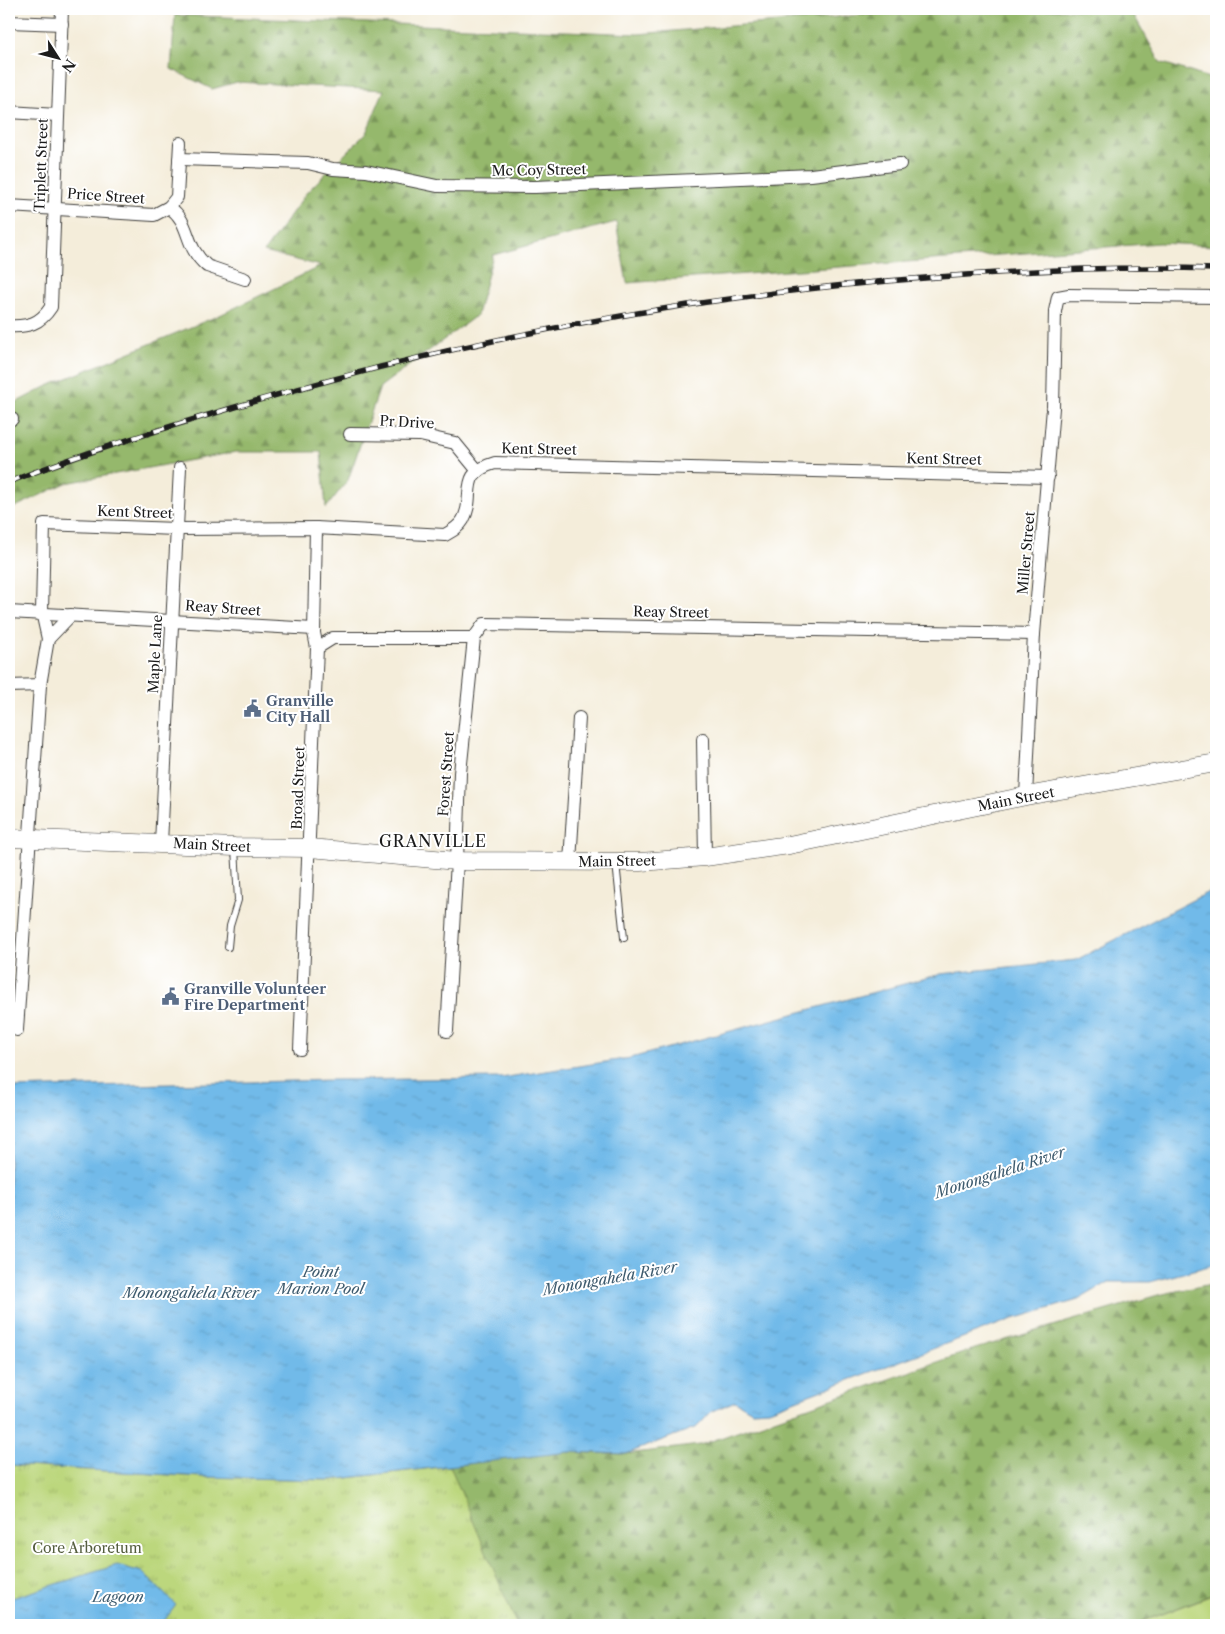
<svg xmlns="http://www.w3.org/2000/svg" width="1225" height="1634" font-family="'Libre Caslon Text',serif">
	<style>
		.forest { fill: url(#forest-firs); stroke: #586a44 }
		.park { fill: url(#park-tufts); stroke: #6c7a4c }
		.garden { fill: #bcd77d; stroke: #6c7a4c }
		.water { fill: url(#water-ripples); stroke: #466b82 }
		.lines { fill: none; stroke-linecap: round; stroke-linejoin: round }
		.lane-casing { stroke: #3c3b38; stroke-width: 8 }
		.street-casing { stroke: #3c3b38; stroke-width: 14 }
		.secondary-casing { stroke: #3c3b38; stroke-width: 19 }
		.lane { stroke: #fff; stroke-width: 6 }
		.street { stroke: #fff; stroke-width: 12 }
		.secondary { stroke: #fff; stroke-width: 18 }
		.rail-casing { stroke: #1c1c1c; stroke-width: 5.5 }
		.rail { stroke: #fff; stroke-width: 4; stroke-dasharray: 11; stroke-linecap: butt }
		.labels { text-anchor: middle; dominant-baseline: central; stroke-width: 4; stroke-linejoin: round; paint-order: stroke }
		.street-label { font-size: 14px; fill: #1c1c1c; stroke: #fff }
		.service-label { font-size: 14px; font-weight: bold; fill: #4e5e75; stroke: #fff; text-anchor: start }
		.park-label { font-size: 14px; fill: #545d3e; stroke: #fff }
		.water-label { font-size: 15px; font-style: italic; fill: #3e5b6e; stroke: #fff }
		.quarter-label { font-size: 16px; letter-spacing: 1px; fill: #1c1c1c; stroke: #fff }
	</style>
	<defs>
		<pattern id="forest-firs" width="22" height="20" patternUnits="userSpaceOnUse" patternTransform="scale(1.25)"><rect width="22" height="20" fill="#95b86c"/><path d="M5 1l3.5 6h-7zM16 11l3.5 6h-7z" fill="#799558"/></pattern>
		<pattern id="park-tufts" width="24" height="20" patternUnits="userSpaceOnUse" patternTransform="scale(1.25)"><rect width="24" height="20" fill="#bcd77d"/><path d="M3 7l-1-3M5 7V3M7 7l1-3M15 17l-1-3M17 17v-4M19 17l1-3" fill="none" stroke="#a1b86b"/></pattern>
		<pattern id="water-ripples" width="26" height="14" patternUnits="userSpaceOnUse" patternTransform="scale(1.25)"><rect width="26" height="14" fill="#71bae9"/><path d="M2 4q2-2 4 0t4 0M15 11q2-2 4 0t4 0" fill="none" stroke="#619fc7"/></pattern>
	</defs>
	<rect width="100%" height="100%" fill="#fff"/>
	<filter id="ink" filterUnits="userSpaceOnUse"><feTurbulence type="fractalNoise" baseFrequency=".02" numOctaves="2"/><feDisplacementMap in="SourceGraphic" scale="10" xChannelSelector="R" yChannelSelector="G"/><feConvolveMatrix kernelMatrix="1 2 1 2 8 2 1 2 1" color-interpolation-filters="sRGB"/></filter>
	<filter id="wash" filterUnits="userSpaceOnUse"><feTurbulence type="fractalNoise" baseFrequency=".0096" numOctaves="4" result="noise"/><feDisplacementMap in="SourceGraphic" scale="20" xChannelSelector="R" yChannelSelector="G"/><feGaussianBlur stdDeviation="1.12" result="paint"/><feColorMatrix in="noise" values="0 0 0 0 0 0 0 0 0 0 0 0 0 0 0 0 0 1.4 0 .05"/><feComposite in="paint" operator="in"/></filter>
	<g filter="url(#wash)">
		<rect width="100%" height="100%" fill="#f4edda"/>
		<g class="forest">
			<path d="M930,9L1131,10L1160,62L1215,80L1216,76V246L1159,243L627,283L616,222L493,255L477,315L380,387L348,480L326,508L321,452H236L66,483L9,510V406L48,386L220,315L321,266L264,252L307,192L366,133L384,90L237,82L212,89L171,69L175,15L638,34Z"/>
			<path d="M1216,1283V1593L1134,1625H517L507,1603L9,1465L203,1477L569,1452L626,1454L700,1445L975,1349L1158,1295Z"/>
		</g>
		<path class="park" d="M9,1465L203,1477L330,1480L450,1466L517,1625H9Z"/>
		<path class="garden" d="M1215,1594L1216,1625H1134Z"/>
		<g class="water">
			<path d="M1216,888V1264L1150,1282H1109L1078,1300L1010,1320L769,1410L752,1411L735,1401L711,1412L697,1427L626,1454L569,1452L330,1480L203,1477L9,1465V1088L331,1080L501,1078L631,1058L941,974L1076,960Z"/>
			<path d="M117,1565L142,1572L176,1605L161,1625H9V1599Z"/>
		</g>
	</g>
	<g filter="url(#ink)">
		<g class="lines">
			<defs>
				<g id="lane">
					<path d="M616,863L624,938"/>
					<path d="M228,947L230,926L238,900L235,848"/>
				</g>
				<g id="street">
					<path d="M9,22L62,24"/>
					<path d="M9,112L57,115"/>
					<path d="M179,159L308,163L333,169L366,171L437,186L535,187L811,175L900,164"/>
					<path d="M9,206L154,215L169,207L177,197L180,143"/>
					<path d="M169,207C192,223 183,246 207,266L245,279"/>
					<path d="M9,326C28,327 40,324 51,307L62,9"/>
					<path d="M9,419H12"/>
					<path d="M350,434L420,435L455,443L478,471"/>
					<path d="M9,612L314,629"/>
					<path d="M48,639L42,612L44,524L176,529L316,528L445,535C452,531 459,527 463,520C477,495 456,474 495,463L1048,477"/>
					<path d="M317,648L333,638H474L484,624L1034,634"/>
					<path d="M9,686L40,685"/>
					<path d="M703,739L705,857"/>
					<path d="M1026,796L1034,634L1053,408L1055,311L1058,297L1069,295L1216,297"/>
					<path d="M161,843L180,468"/>
					<path d="M570,862L579,718"/>
					<path d="M17,1030L40,685L48,639L71,615"/>
					<path d="M447,1031L457,861L460,773L474,638"/>
					<path d="M300,1049L317,648L314,633L316,528"/>
				</g>
				<path id="secondary" d="M9,838L235,847L310,848L457,861L640,862L705,857L789,845L1026,796L1216,763"/>
			</defs>
			<use href="#lane" class="lane-casing"/>
			<use href="#street" class="street-casing"/>
			<use href="#secondary" class="secondary-casing"/>
			<use href="#lane" class="lane"/>
			<use href="#street" class="street"/>
			<use href="#secondary" class="secondary"/>
			<defs>
				<path id="rail" d="M9,482C82,453 157,430 232,408C462,339 698,294 938,277C1030,270 1124,266 1216,269"/>
			</defs>
			<use href="#rail" class="rail-casing"/>
			<use href="#rail" class="rail"/>
		</g>
	</g>
	<defs>
		<symbol id="civic-bare" viewBox="-9 -9 18 18"><path d="M-.6-6.5H3V-4.5H.6V-3L4-1V1h2V6H-6V1h2V-1L-.6-3ZM-1.2 2.5V6h2.4V2.5Z" fill="#5c6f8a" stroke="#fff" stroke-width="2.5" paint-order="stroke"/></symbol>
	</defs>
	<g fill-rule="evenodd">
		<use href="#civic-bare" x="240" y="696" width="25" height="25"/>
		<use href="#civic-bare" x="158" y="984" width="25" height="25"/>
	</g>
	<g class="labels">
		<g class="street-label">
			<text transform="translate(41 165) rotate(-88)">Triplett Street</text>
			<text transform="translate(539 170) rotate(-1)">Mc Coy Street</text>
			<text transform="translate(106 196) rotate(4)">Price Street</text>
			<text transform="translate(407 422) rotate(3)">Pr Drive</text>
			<text transform="translate(539 449) rotate(1)">Kent Street</text>
			<text transform="translate(944 459) rotate(1)">Kent Street</text>
			<text transform="translate(135 512) rotate(2)">Kent Street</text>
			<text transform="translate(1026 553) rotate(-85)">Miller Street</text>
			<text transform="translate(223 608) rotate(4)">Reay Street</text>
			<text transform="translate(671 612) rotate(1)">Reay Street</text>
			<text transform="translate(155 654) rotate(-87)">Maple Lane</text>
			<text transform="translate(446 774) rotate(-86)">Forest Street</text>
			<text transform="translate(298 788) rotate(-88)">Broad Street</text>
			<text transform="translate(1016 799) rotate(-11)">Main Street</text>
			<text transform="translate(212 845) rotate(3)">Main Street</text>
			<text transform="translate(617 861) rotate(-1)">Main Street</text>
		</g>
		<g class="service-label">
			<text x="266" y="701">Granville<tspan x="266" dy="16">City Hall</tspan></text>
			<text x="184" y="989">Granville Volunteer<tspan x="184" dy="16">Fire Department</tspan></text>
		</g>
		<g class="park-label">
			<text x="87" y="1548">Core Arboretum</text>
		</g>
		<g class="water-label">
			<text transform="translate(1000 1172) rotate(-18)">Monongahela River</text>
			<text x="321" y="1271">Point<tspan x="321" dy="17">Marion Pool</tspan></text>
			<text transform="translate(610 1278) rotate(-10)">Monongahela River</text>
			<text x="191" y="1292">Monongahela River</text>
			<text x="118" y="1596">Lagoon</text>
		</g>
		<g class="quarter-label">
			<text x="433" y="841">GRANVILLE</text>
		</g>
	</g>
	<rect width="1225" height="1634" fill="none" stroke="#fff" stroke-width="30"/>
	<g transform="translate(58 58) rotate(126)" stroke="#ffffff" stroke-width="4" paint-order="stroke">
	<path d="M0-4L9 19L0 12L-9 19Z" fill="#1c1c1c"/>
	<text y="-8" font-size="14" font-weight="bold" text-anchor="middle" fill="#1c1c1c">N</text>
	</g>
</svg>
